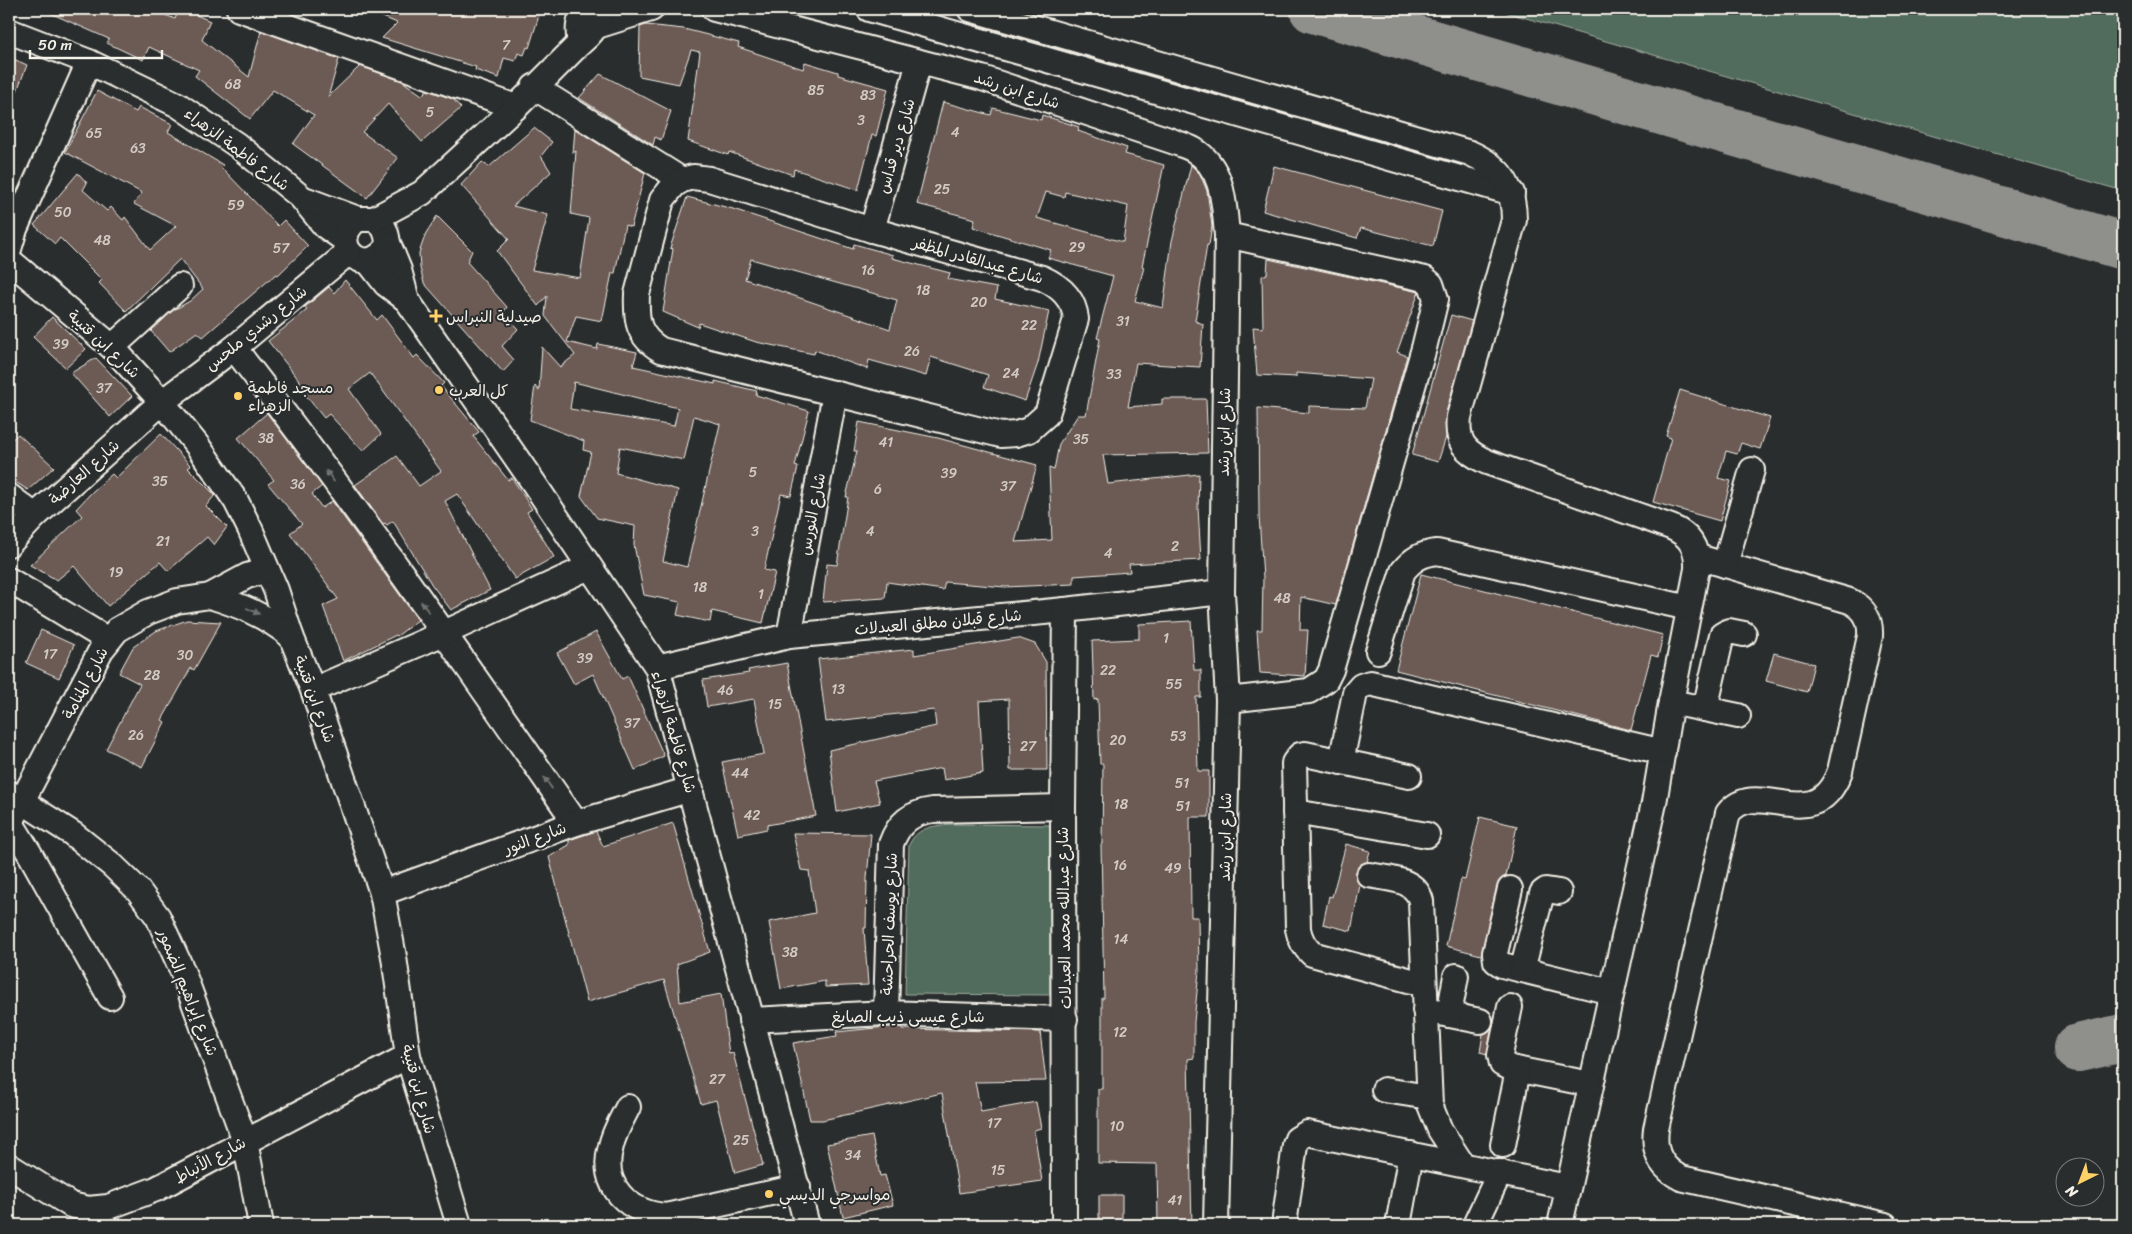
<svg xmlns="http://www.w3.org/2000/svg" width="2132" height="1234" font-family="Sriracha,'Playpen Sans Arabic',sans-serif">
	<style>
		.green { fill: #516c5c; stroke: #a2aea2 }
		.lines { fill: none; stroke-linecap: round; stroke-linejoin: round }
		.taxiway { stroke: #8f8f8b; stroke-width: 48 }
		.building { fill: #6c5a54; stroke: #f4f1e8; fill-rule: evenodd }
		.minor-casing { stroke: #f4f1e8; stroke-width: 28 }
		.minor { stroke: #2a2d2e; stroke-width: 24 }
		.oneway { fill: #71726f }
		.poi-dot { fill: #ffd166; stroke: #2a2d2e; stroke-width: 2 }
		.labels { text-anchor: middle; dominant-baseline: central; stroke-width: 4; stroke-linejoin: round; paint-order: stroke }
		.number-label { font-size: 14px; fill: #d2cbc3 }
		.street-label { font-size: 16px; fill: #f4f1e8; stroke: #2a2d2e }
		.poi-label { font-size: 16px; fill: #f4f1e8; stroke: #2a2d2e; text-anchor: start }
	</style>
	<rect width="100%" height="100%" fill="#2a2d2e"/>
	<filter id="ink" filterUnits="userSpaceOnUse"><feTurbulence type="fractalNoise" baseFrequency=".02" numOctaves="2"/><feDisplacementMap in="SourceGraphic" scale="10" xChannelSelector="R" yChannelSelector="G"/><feConvolveMatrix kernelMatrix="1 2 1 2 8 2 1 2 1" color-interpolation-filters="sRGB"/></filter>
	<g filter="url(#ink)">
		<g class="green">
			<path d="M1495,9H2123V191Z"/>
			<path d="M951,824L1052,825L1050,995L905,994L909,845C917,827 933,826 951,824Z"/>
		</g>
		<g class="lines">
			<g class="taxiway">
				<path d="M1313,9L2123,246"/>
				<path d="M2078,1048L2123,1038"/>
			</g>
		</g>
		<g class="building">
			<path d="M41,9H151L175,19L179,9H183L210,21L202,40L249,77L261,31L339,59L328,97L360,66L402,81L422,95L427,90L453,99L461,108L422,142L388,104L362,132L398,158L367,198L293,144L314,115L273,90L250,119L195,76L199,70L149,47L143,60L107,43L109,39Z"/>
			<path d="M364,9H541L529,48L527,47L524,55L518,53L515,61L504,58L499,78L475,70L476,67L382,38L397,23Z"/>
			<path d="M646,25L684,29L739,43L738,47L803,69L805,62L838,72V75L888,89L876,136L872,135L858,190L794,169L793,175L729,152L728,155L688,141L700,52L691,50L679,84L639,76L640,27Z"/>
			<path d="M9,57L27,65L10,109H9Z"/>
			<path d="M600,74L671,111L661,140L655,137L653,145L579,98Z"/>
			<path d="M97,91L136,112L139,107L172,124L168,132L223,165L221,167L278,226L284,220L308,246L278,275L276,274L203,337L197,332L169,352L151,331L172,311L190,301L203,289L180,259L126,311L99,283L102,280L60,238L55,244L34,225L78,173L87,183L83,190L107,211L111,207L123,220L125,217L150,250L176,226L134,204L142,193L65,152Z"/>
			<path d="M943,102L991,115L993,108L1041,120L1042,115L1079,127L1078,131L1127,148L1125,154L1164,165L1142,266L1144,267L1135,301L1163,308L1172,241L1191,165L1200,174L1207,191L1212,226L1209,245H1207L1195,321L1203,324L1200,367L1136,363L1128,407L1162,404V399H1206L1208,453L1103,455L1108,484L1199,474L1198,508L1201,560L1129,564L1130,572L1074,576V584L1005,587L945,582L943,590L887,582L885,598L823,602L827,564L837,565L848,497H846L857,451H854L859,422L938,438L1037,465L1015,542L1052,540L1049,468L1054,470L1059,444L1078,415H1086L1100,339L1097,338L1113,276L1048,258L1051,250L973,227L975,219L917,204ZM1046,192L1064,197L1065,192L1128,206L1123,242L1037,218Z"/>
			<path d="M534,128L552,142L541,156L551,172L513,206L548,215L532,270L580,278L589,218L571,214L576,151L573,153L575,129L645,173L631,227L625,225L615,273H612L602,321L576,316L567,342L597,349L598,344L637,352L633,366L715,384V381L757,391L756,395L809,411L795,466L798,467L791,496L781,494L764,570L775,572L763,623L712,611L710,622L677,615L680,602L644,595L634,545L635,526L597,518L581,496L591,452L583,450L584,441L530,420L535,386L539,391L542,347L560,367L575,355L545,316L547,296L538,306L497,251L509,239L461,185L482,162L489,167ZM574,382L678,408L674,426L570,409ZM694,416L720,424L687,567L663,561L678,490L616,473L620,447L684,460Z"/>
			<path d="M1274,166L1442,211L1433,246L1361,228L1357,238L1263,211Z"/>
			<path d="M687,197L733,209L853,249L854,244L893,255L892,258L950,273L948,279L997,288L995,299L1049,311L1038,363L1025,401L984,387L988,375L931,357L926,376L869,360L867,369L815,350L814,354L756,342L699,323L698,327L663,312L673,249L670,248ZM751,259L897,300L890,329L745,279Z"/>
			<path d="M437,216L472,251L467,262L507,307L503,313L518,329L502,346L514,360L503,372L424,283L420,268L419,253L426,233Z"/>
			<path d="M1268,259L1419,292L1397,352L1407,356L1336,605L1301,597L1300,630H1308L1305,676L1260,673L1257,630H1262L1263,578L1259,516L1258,408L1309,413V406L1365,408L1371,379L1296,373V377L1257,375L1253,327L1263,328L1262,276L1267,274Z"/>
			<path d="M345,280L377,320L382,315L414,358L417,355L444,383L441,386L479,432L473,436L508,480L512,478L532,509L527,512L554,557L515,579L457,494L445,501L490,590L451,610L432,585L393,521L387,525L385,523L383,524L355,485L397,456L419,486L441,471L370,373L349,389L381,434L363,451L329,414L324,418L299,387L303,385L268,341L307,310L305,307L329,287L334,293Z"/>
			<path d="M1451,315L1472,321L1446,413V437L1438,462L1412,455Z"/>
			<path d="M52,317L86,349L66,368L33,337Z"/>
			<path d="M96,358L132,396L110,417L71,373Z"/>
			<path d="M1680,390L1770,418L1760,449L1741,443L1737,454L1726,451L1718,478L1731,481L1720,521L1653,502L1671,438L1666,436Z"/>
			<path d="M267,413L322,486L312,494L322,508L332,501L418,620L397,636L396,635L343,661L323,606L338,599L290,533L302,524L268,484L274,480L238,438Z"/>
			<path d="M18,434L54,467L28,490L9,478V442Z"/>
			<path d="M161,434L191,466L188,468L215,495L206,506L227,527L214,545L207,537L168,571L160,562L108,606L74,566L57,580L30,565L82,516L76,509L92,492L112,474L116,478Z"/>
			<path d="M1421,574L1663,635L1658,657L1651,655L1631,730L1396,670Z"/>
			<path d="M187,620L221,622L194,670L191,668L162,720L165,722L142,767L106,749L140,684L119,673L133,647L156,631Z"/>
			<path d="M1191,621L1194,670H1201V697H1196L1198,771H1209V817H1190L1191,917H1198L1199,971L1194,1022V1058L1188,1059L1192,1225H1158L1157,1164L1098,1163V1089H1102V998H1104L1101,844H1102L1103,764H1100L1098,699L1094,700L1092,641L1139,639V624Z"/>
			<path d="M41,630L74,645L59,678L26,663Z"/>
			<path d="M596,632L622,679L628,676L664,756L635,770L593,674L574,684L557,653Z"/>
			<path d="M1018,638L1035,644L1046,662L1047,770H1010L1009,699L979,701L983,773L944,780L942,768L874,781L880,803L837,812L829,750L936,726L934,710L826,722L818,659L914,649V655Z"/>
			<path d="M1774,653L1814,664L1807,692L1766,681Z"/>
			<path d="M787,663L816,816L767,825V829L738,835L722,762L764,754L754,699L707,707L703,680L749,673L748,670Z"/>
			<path d="M1480,817L1517,826L1506,876L1502,878L1497,886L1481,955L1446,946L1461,879L1465,880Z"/>
			<path d="M673,823L710,952L677,964L680,1002L721,994L729,1054L733,1053L763,1165L735,1173L716,1100L701,1104L664,980L587,1002L549,857L569,845V840L596,831L603,846Z"/>
			<path d="M793,833L871,834L867,878L866,928H864L868,985L825,987V981L781,989L769,922L815,913L809,871L801,870Z"/>
			<path d="M1346,844L1370,851L1367,862L1359,866L1356,872V879L1360,885L1351,931L1323,924L1329,896L1332,897Z"/>
			<path d="M886,1027H902V1029L1040,1032L1046,1081L975,1082L981,1112L1036,1102L1041,1128L1034,1130L1042,1181L959,1193L942,1093L823,1120H810L793,1043L837,1036L836,1032Z"/>
			<path d="M1492,1027L1487,1054L1480,1052L1483,1034Z"/>
			<path d="M872,1136L880,1176L885,1175L893,1205L843,1217L827,1144Z"/>
			<rect x="1099" y="1195" width="23" height="30"/>
		</g>
		<g class="lines">
			<defs>
				<g id="minor">
					<path d="M239,9L516,107"/>
					<path d="M714,9L982,78L1172,141C1179,144 1187,146 1194,150C1224,168 1224,204 1227,235L1222,592L1228,700L1216,1225"/>
					<path d="M869,9L1512,193"/>
					<path d="M970,9L1470,153C1501,167 1514,186 1514,220L1459,417C1456,442 1465,452 1487,462L1671,527C1690,535 1698,548 1697,569L1671,702L1654,803L1560,1225"/>
					<path d="M597,26L651,9"/>
					<path d="M9,31L89,62L178,105L237,145L301,197L325,226L345,240"/>
					<path d="M580,43C577,29 579,21 584,9"/>
					<path d="M534,87L682,180"/>
					<path d="M693,177L709,179L872,230L1042,278C1060,286 1074,298 1076,319L1047,414L1029,430L1016,434L1001,435L661,350C637,336 636,320 637,294L662,200L674,185L682,180Z"/>
					<path d="M307,200L358,219H374L383,226C388,236 391,246 381,254C358,275 328,240 358,219"/>
					<path d="M374,219L422,193L516,107L580,43C593,33 598,24 604,9"/>
					<path d="M872,230L919,62"/>
					<path d="M1227,235L1425,279L1431,284L1436,299L1424,348L1331,670L1326,680L1309,691L1228,700"/>
					<path d="M388,243L399,270L407,300"/>
					<path d="M9,249L15,229L89,62"/>
					<path d="M9,260L112,347L162,402L197,445L236,501L250,529L276,590L291,636L313,690L382,893L394,957L408,1056L459,1225"/>
					<path d="M368,261L386,284L407,300L533,482L657,667L807,1225"/>
					<path d="M112,347L180,286"/>
					<path d="M234,348C354,501 465,663 576,823"/>
					<path d="M9,496L35,516"/>
					<path d="M9,544L35,516L162,402L234,348L349,252"/>
					<path d="M1698,557L1850,601C1865,609 1871,619 1870,636L1840,771C1814,840 1759,775 1728,813L1656,1129C1653,1152 1661,1168 1681,1178L1885,1225"/>
					<path d="M1725,565L1752,470"/>
					<path d="M9,580L108,640"/>
					<path d="M210,596C242,606 264,615 291,636"/>
					<path d="M789,636L835,393"/>
					<path d="M1378,651L1403,571C1413,559 1421,554 1437,552L1689,608"/>
					<path d="M657,667L789,636L1065,610L1222,592"/>
					<path d="M313,690L444,633L589,567"/>
					<path d="M1671,702L1738,716"/>
					<path d="M1705,709L1722,635L1729,631L1744,634"/>
					<path d="M1341,762L1355,693L1361,686L1370,683L1663,752"/>
					<path d="M1409,776L1305,754L1300,755L1294,763L1298,929C1300,940 1304,947 1312,954L1423,984"/>
					<path d="M9,793L73,834L112,865L138,890L158,917L182,970L245,1141L261,1225"/>
					<path d="M1295,812L1427,835"/>
					<path d="M11,823L30,854L110,997"/>
					<path d="M9,826L101,650L117,630L148,612L177,601L210,596L247,576L267,570"/>
					<path d="M1369,875C1389,879 1415,878 1421,901L1430,1105L1440,1130L1462,1164"/>
					<path d="M1510,889L1495,953L1496,961L1502,965L1611,992"/>
					<path d="M382,893L576,823L691,789"/>
					<path d="M1522,970L1542,893L1546,890L1559,892"/>
					<path d="M1510,1007L1500,1055L1502,1064L1511,1068L1590,1084"/>
					<path d="M1425,1010L1480,1021"/>
					<path d="M886,1013L891,844C899,822 911,813 933,810L1063,807"/>
					<path d="M1449,1015L1456,976"/>
					<path d="M751,1020L886,1013L1065,1019"/>
					<path d="M1384,1090L1429,1097"/>
					<path d="M628,1107C622,1119 614,1132 611,1146C599,1186 629,1213 666,1216L798,1187"/>
					<path d="M1503,1145L1518,1070"/>
					<path d="M9,1166L71,1205L88,1209L108,1207L156,1189L408,1056"/>
					<path d="M1064,1225L1063,807L1065,610"/>
					<path d="M1284,1225L1295,1145L1297,1139L1307,1133L1567,1187"/>
					<path d="M1398,1225L1411,1154"/>
					<path d="M1475,1225L1500,1172"/>
				</g>
			</defs>
			<use href="#minor" class="minor-casing"/>
			<use href="#minor" class="minor"/>
		</g>
		<defs><path id="oneway-solid" d="M-6-.8H1V-3.2L6.5 0L1 3.2V.8H-6Z" transform="scale(1.25)"/></defs>
		<g class="oneway">
			<use href="#oneway-solid" transform="translate(330 476) rotate(-126)"/>
			<use href="#oneway-solid" transform="translate(425 607) rotate(-126)"/>
			<use href="#oneway-solid" transform="translate(253 611) rotate(25)"/>
			<use href="#oneway-solid" transform="translate(548 783) rotate(-125)"/>
		</g>
	</g>
	<g class="poi-dot">
		<path d="M433.5 308.5h5v5h5v5h-5v5h-5v-5h-5v-5h5z"/>
		<circle cx="439" cy="390" r="5"/>
		<circle cx="238" cy="396" r="5"/>
		<circle cx="769" cy="1194" r="5"/>
	</g>
	<g class="labels">
		<g class="number-label">
			<text x="506" y="45">7</text>
			<text x="233" y="84">68</text>
			<text x="816" y="90">85</text>
			<text x="868" y="95">83</text>
			<text x="430" y="112">5</text>
			<text x="861" y="120">3</text>
			<text x="955" y="132">4</text>
			<text x="94" y="133">65</text>
			<text x="138" y="148">63</text>
			<text x="942" y="189">25</text>
			<text x="236" y="205">59</text>
			<text x="63" y="212">50</text>
			<text x="102" y="240">48</text>
			<text x="1077" y="247">29</text>
			<text x="281" y="248">57</text>
			<text x="868" y="270">16</text>
			<text x="923" y="290">18</text>
			<text x="979" y="302">20</text>
			<text x="1123" y="321">31</text>
			<text x="1029" y="325">22</text>
			<text x="61" y="344">39</text>
			<text x="912" y="351">26</text>
			<text x="1011" y="373">24</text>
			<text x="1114" y="374">33</text>
			<text x="104" y="388">37</text>
			<text x="266" y="438">38</text>
			<text x="1081" y="439">35</text>
			<text x="886" y="442">41</text>
			<text x="753" y="472">5</text>
			<text x="949" y="473">39</text>
			<text x="160" y="481">35</text>
			<text x="298" y="484">36</text>
			<text x="1008" y="486">37</text>
			<text x="878" y="489">6</text>
			<text x="755" y="531">3</text>
			<text x="870" y="531">4</text>
			<text x="163" y="541">21</text>
			<text x="1175" y="546">2</text>
			<text x="1108" y="553">4</text>
			<text x="116" y="572">19</text>
			<text x="700" y="587">18</text>
			<text x="761" y="594">1</text>
			<text x="1282" y="598">48</text>
			<text x="1166" y="638">1</text>
			<text x="50" y="654">17</text>
			<text x="185" y="655">30</text>
			<text x="585" y="658">39</text>
			<text x="1108" y="670">22</text>
			<text x="152" y="675">28</text>
			<text x="1174" y="684">55</text>
			<text x="838" y="689">13</text>
			<text x="725" y="690">46</text>
			<text x="775" y="704">15</text>
			<text x="632" y="723">37</text>
			<text x="136" y="735">26</text>
			<text x="1178" y="736">53</text>
			<text x="1118" y="740">20</text>
			<text x="1028" y="746">27</text>
			<text x="740" y="773">44</text>
			<text x="1182" y="783">51</text>
			<text x="1121" y="804">18</text>
			<text x="1183" y="806">51</text>
			<text x="752" y="815">42</text>
			<text x="1120" y="865">16</text>
			<text x="1173" y="868">49</text>
			<text x="1121" y="939">14</text>
			<text x="790" y="952">38</text>
			<text x="1120" y="1032">12</text>
			<text x="717" y="1079">27</text>
			<text x="994" y="1123">17</text>
			<text x="1117" y="1126">10</text>
			<text x="741" y="1140">25</text>
			<text x="853" y="1155">34</text>
			<text x="998" y="1170">15</text>
			<text x="1175" y="1200">41</text>
		</g>
		<g class="street-label">
			<text transform="translate(1017 90) rotate(18)">شارع ابن رشد</text>
			<text transform="translate(896 146) rotate(-74)">شارع دير قداس</text>
			<text transform="translate(237 149) rotate(37)">شارع فاطمة الزهراء</text>
			<text transform="translate(978 260) rotate(16)">شارع عبدالقادر المظفر</text>
			<text transform="translate(256 328) rotate(-39)">شارع رشدي ملحس</text>
			<text transform="translate(104 344) rotate(43)">شارع ابن قتيبة</text>
			<text transform="translate(1224 432) rotate(-89)">شارع ابن رشد</text>
			<text transform="translate(84 472) rotate(-42)">شارع العارضة</text>
			<text transform="translate(812 514) rotate(-79)">شارع النورس</text>
			<text transform="translate(938 622) rotate(-5)">شارع قبلان مطلق العبدلات</text>
			<text transform="translate(85 683) rotate(-62)">شارع المنامة</text>
			<text transform="translate(315 699) rotate(70)">شارع ابن قتيبة</text>
			<text transform="translate(674 732) rotate(74)">شارع فاطمة الزهراء</text>
			<text transform="translate(1225 837) rotate(-89)">شارع ابن رشد</text>
			<text transform="translate(535 838) rotate(-20)">شارع النور</text>
			<text transform="translate(1064 918) rotate(-91)">شارع عبدالله محمد العبدلات</text>
			<text transform="translate(889 924) rotate(-88)">شارع يوسف الحراحشة</text>
			<text transform="translate(188 992) rotate(68)">شارع إبراهيم الضمور</text>
			<text x="908" y="1016">شارع عيسى ذيب الصايغ</text>
			<text transform="translate(419 1089) rotate(75)">شارع ابن قتيبة</text>
			<text transform="translate(210 1160) rotate(-29)">شارع الأنباط</text>
		</g>
		<g class="poi-label">
			<text x="446" y="316">صيدلية النبراس</text>
			<text x="248" y="387">مسجد فاطمة<tspan x="248" dy="18">الزهراء</tspan></text>
			<text x="449" y="390">كل العرب</text>
			<text x="779" y="1194">مواسرجي الديسي</text>
		</g>
	</g>
	<rect width="2132" height="1234" fill="none" stroke="#2a2d2e" stroke-width="30"/>
	<rect x="15" y="15" width="2102" height="1204" fill="none" stroke="#f4f1e8" stroke-width="2" filter="url(#ink)"/>
	<g transform="translate(2080 1182) rotate(222)"><circle r="24" fill="#2a2d2e" stroke="#7b7b78"/>
	<path d="M0-4L9 19L0 12L-9 19Z" fill="#ffd166"/>
	<text y="-8" font-size="14" font-weight="bold" text-anchor="middle" fill="#f4f1e8">N</text>
	</g>
	<path d="M30 50v8h132v-8" fill="none" stroke="#f4f1e8" stroke-width="2.5"/>
	<text x="38" y="50" font-size="15" fill="#f4f1e8" stroke="#2a2d2e" stroke-width="4" paint-order="stroke">50 m</text>
</svg>
